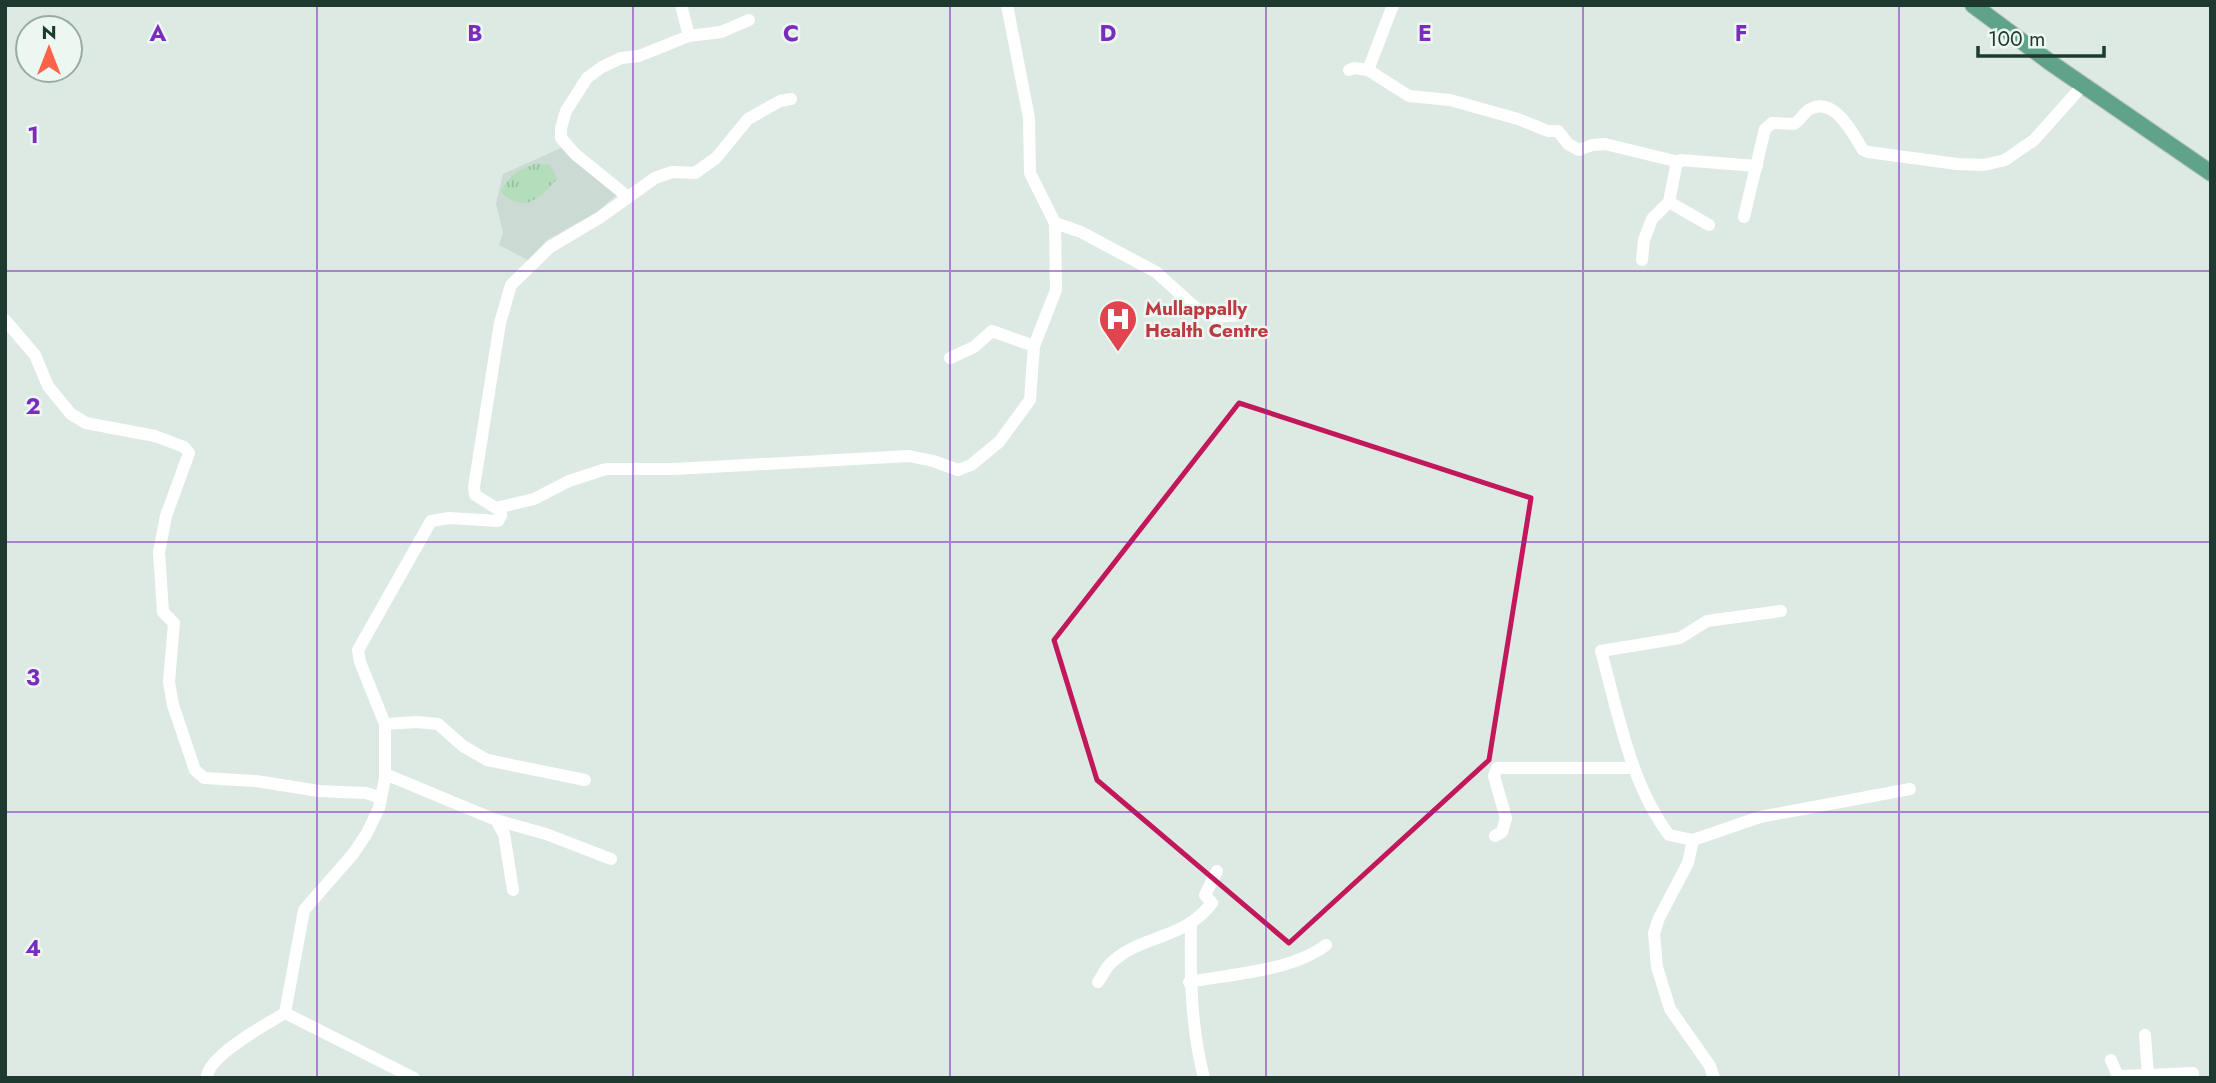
<svg xmlns="http://www.w3.org/2000/svg" width="2216" height="1083" font-family="Jost,sans-serif">
	<style>
		.built { fill: #cbdad2 }
		.park { fill: url(#park-tufts) }
		.lines { fill: none; stroke-linecap: round; stroke-linejoin: round }
		.major-casing { stroke: #bcc4c1; stroke-width: 18 }
		.minor { stroke: #fff; stroke-width: 12 }
		.major { stroke: #5ea38a; stroke-width: 16 }
		.marked { fill: none; stroke: #c2185b; stroke-width: 5; stroke-linejoin: round }
		.grid { fill: none; stroke: #7b2cbf; stroke-width: 2; stroke-opacity: 0.55 }
		.labels { text-anchor: middle; dominant-baseline: central; stroke-width: 5; stroke-linejoin: round; paint-order: stroke }
		.health-label { font-size: 19px; font-weight: bold; fill: #be3a42; stroke: #edf7f1; text-anchor: start }
		.grid-label { font-size: 23px; text-anchor: middle; font-weight: bold; fill: #7b2cbf; stroke: #edf7f1; stroke-width: 5; stroke-linejoin: round; paint-order: stroke }
	</style>
	<defs>
		<pattern id="park-tufts" width="24" height="20" patternUnits="userSpaceOnUse" patternTransform="scale(1.75)"><rect width="24" height="20" fill="#b3ddbb"/><path d="M3 7l-1-3M5 7V3M7 7l1-3M15 17l-1-3M17 17v-4M19 17l1-3" fill="none" stroke="#9abea1"/></pattern>
	</defs>
	<rect width="100%" height="100%" fill="#ddeae3"/>
	<path class="built" d="M561,148L620,192L597,212L547,240L528,260L499,245L503,232L496,204L503,174Z"/>
	<path class="park" d="M537,163L550,165L557,179C539,198 525,215 501,192C509,174 519,170 537,163Z"/>
	<g class="lines">
		<defs>
			<path id="major" d="M1973,5L2051,63L2211,173"/>
		</defs>
		<use href="#major" class="major-casing"/>
		<g class="minor">
			<path d="M681,5L689,36"/>
			<path d="M1349,70L1354,68L1368,70L1409,96L1450,100L1518,119L1548,131H1558L1568,144L1579,150L1592,145L1605,144L1679,162"/>
			<path d="M1368,70L1393,5"/>
			<path d="M628,197L575,154L561,138V128L566,111L587,78L602,67L621,58L639,56L689,36L721,32L749,20"/>
			<path d="M1669,202L1709,225"/>
			<path d="M1744,217L1765,129L1772,123L1794,124C1801,120 1804,112 1810,109C1835,96 1853,134 1863,150L1868,152L1957,164L1984,165L2005,160L2034,140L2084,84"/>
			<path d="M1055,223L1081,232L1156,272L1198,310L1215,317L1241,315"/>
			<path d="M1642,260L1644,240L1652,219L1669,202L1676,166L1680,160L1757,166"/>
			<path d="M5,320L35,355L48,386L71,414L86,423L155,436L184,447L189,453L166,516L159,552L163,612L174,623L169,682L173,705L195,770L204,778L256,781L319,791L366,793L381,798"/>
			<path d="M950,358L974,347L992,331L1034,346"/>
			<path d="M496,508L534,499L569,481L606,469H675L909,456L933,461L958,470L971,465L999,442L1030,400L1034,346L1056,290L1055,223L1030,173L1029,118L1007,5"/>
			<path d="M1781,611L1707,621L1680,638L1601,651C1618,712 1630,783 1669,835L1693,840L1760,817L1910,789"/>
			<path d="M385,724L417,722L438,724L463,746L487,760L585,780"/>
			<path d="M385,774L496,820L504,834L513,890"/>
			<path d="M496,820L546,834L611,859"/>
			<path d="M1495,836L1502,832L1506,818L1494,776L1497,768H1634"/>
			<path d="M1693,840L1688,863L1659,918L1654,933L1657,967L1670,1009L1710,1066L1714,1078"/>
			<path d="M1191,926C1190,977 1191,1028 1204,1078"/>
			<path d="M1098,982C1102,977 1105,969 1110,964C1140,934 1183,941 1212,903L1205,895L1217,871"/>
			<path d="M1189,982C1232,974 1292,971 1326,945"/>
			<path d="M285,1013L414,1078"/>
			<path d="M2145,1035L2148,1076"/>
			<path d="M2111,1060L2117,1074L2122,1076L2193,1073V1078"/>
			<path d="M207,1078C206,1057 268,1023 285,1013L304,910L353,854L367,833L379,808L385,778V724L360,662L358,650L431,521L449,518L498,521L501,516V511L475,495L474,487L500,323L511,285L550,247L599,218L655,178L672,172L695,173L716,158L748,119L780,101L791,99"/>
		</g>
		<use href="#major" class="major"/>
	</g>
	<path class="marked" d="M1239,403L1531,498L1489,760L1289,943L1097,780L1054,640Z"/>
	<path class="grid" d="M317,5V1078M633,5V1078M950,5V1078M1266,5V1078M1583,5V1078M1899,5V1078M5,271H2211M5,542H2211M5,812H2211"/>
	<defs>
		<symbol id="hospital-pin" viewBox="-11 -11 22 30"><path d="M0 17L-7.5 6A9.5 9.5 0 1 1 7.5 6Z" fill="#e0444e" stroke="#edf7f1"/><path d="M-5-5h3v3.5h4V-5h3V5h-3V1.5h-4V5h-3Z" fill="#fff"/></symbol>
	</defs>
	<g fill-rule="evenodd">
		<use href="#hospital-pin" x="1096" y="297" width="44" height="60"/>
	</g>
	<g class="labels">
		<g class="health-label">
			<text x="1145" y="308">Mullappally<tspan x="1145" dy="22">Health Centre</tspan></text>
		</g>
	</g>
	<g class="grid-label">
		<text x="158" y="41">A</text>
		<text x="475" y="41">B</text>
		<text x="791" y="41">C</text>
		<text x="1108" y="41">D</text>
		<text x="1425" y="41">E</text>
		<text x="1741" y="41">F</text>
		<text x="33" y="143">1</text>
		<text x="33" y="414">2</text>
		<text x="33" y="685">3</text>
		<text x="33" y="956">4</text>
	</g>
	<rect width="2216" height="1083" fill="none" stroke="#1e3a30" stroke-width="14"/>
	<g transform="translate(49 49)"><circle r="33" fill="#edf7f1" stroke="#9aaba4" stroke-width="2"/>
	<path d="M0-5L12 26L0 18L-12 26Z" fill="#fc6349"/>
	<text y="-10" font-size="19" font-weight="bold" text-anchor="middle" fill="#1e3a30">N</text>
	</g>
	<path d="M1978 46v10h126v-10" fill="none" stroke="#1e3a30" stroke-width="3.5"/>
	<text x="1988" y="46" font-size="21" fill="#1e3a30" stroke="#edf7f1" stroke-width="5" paint-order="stroke">100 m</text>
</svg>
